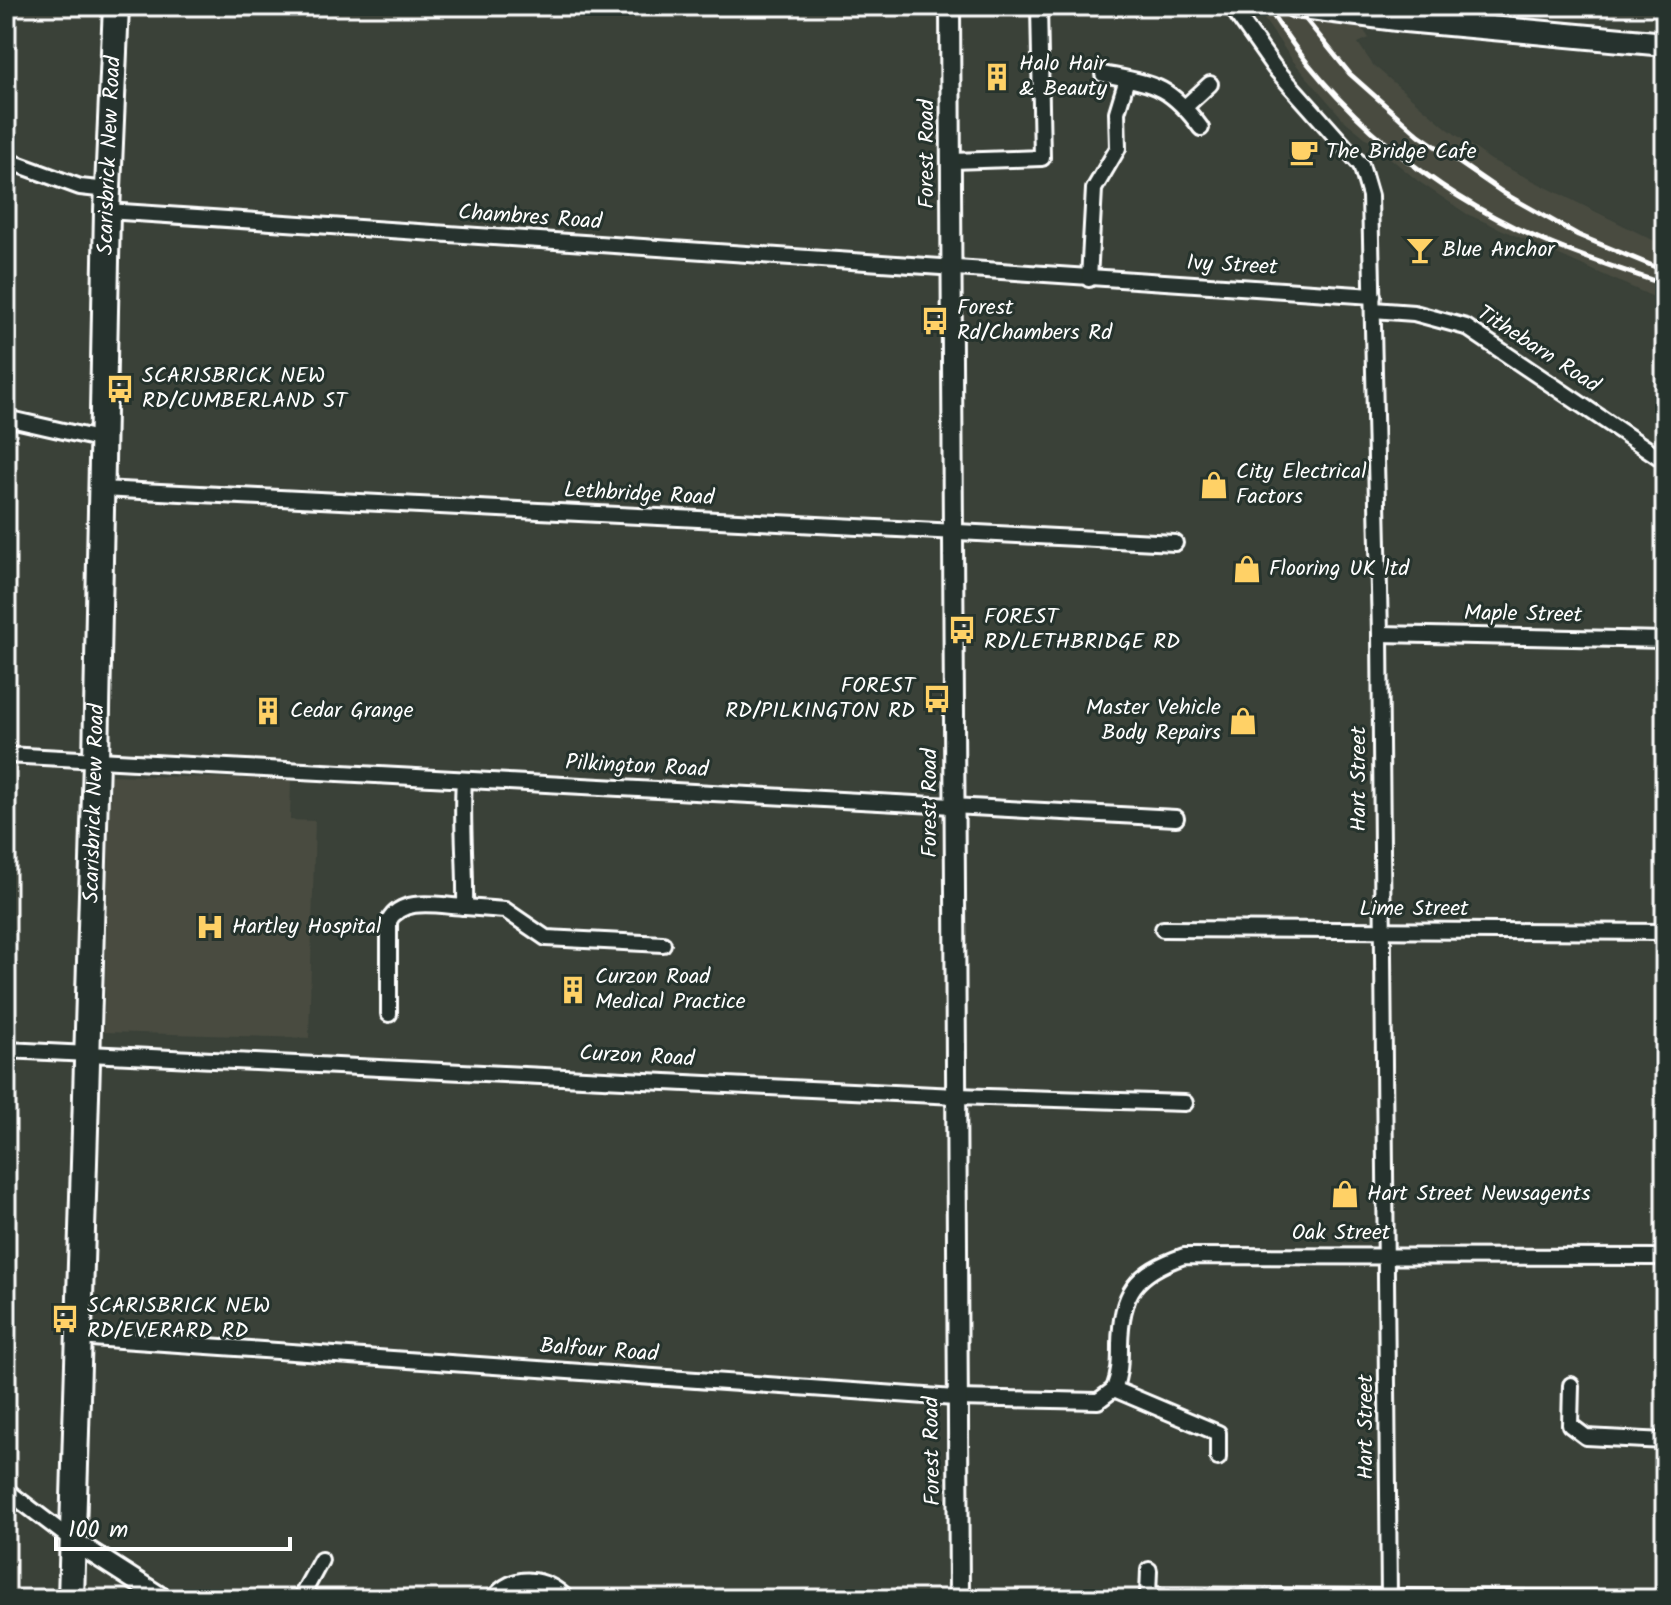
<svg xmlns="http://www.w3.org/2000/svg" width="1671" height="1605" font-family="Kalam,sans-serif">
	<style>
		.built { fill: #484b40 }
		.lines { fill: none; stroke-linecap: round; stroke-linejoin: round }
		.minor-casing { stroke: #fff; stroke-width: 20 }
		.tertiary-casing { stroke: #fff; stroke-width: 24 }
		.primary-casing { stroke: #fff; stroke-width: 28 }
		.trunk-casing { stroke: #fff; stroke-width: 30 }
		.minor { stroke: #26332d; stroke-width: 14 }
		.tertiary { stroke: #26332d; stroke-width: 18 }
		.primary { stroke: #26332d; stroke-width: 22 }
		.trunk { stroke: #26332d; stroke-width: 24 }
		.rail { stroke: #fff; stroke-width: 5 }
		.labels { text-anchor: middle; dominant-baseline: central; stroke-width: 6; stroke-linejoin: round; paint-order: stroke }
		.poi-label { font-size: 22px; fill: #fff; stroke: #26332d; text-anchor: start }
		.street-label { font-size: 22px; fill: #fff; stroke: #26332d }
	</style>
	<rect width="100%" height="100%" fill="#3a4138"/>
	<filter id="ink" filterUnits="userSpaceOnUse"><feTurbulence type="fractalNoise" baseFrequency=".0125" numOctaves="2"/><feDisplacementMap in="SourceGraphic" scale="16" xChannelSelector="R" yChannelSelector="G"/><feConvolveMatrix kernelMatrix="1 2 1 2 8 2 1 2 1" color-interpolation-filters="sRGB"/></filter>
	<g filter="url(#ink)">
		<g class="built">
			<path d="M1255,6H1334L1344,23L1361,26L1369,38L1358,43L1373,65L1448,129L1491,160L1665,246V302L1467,214L1418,181L1344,120L1293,61Z"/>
			<path d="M111,775L291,780L290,820L315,821L309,1038L104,1032Z"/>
		</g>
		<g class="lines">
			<defs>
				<g id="minor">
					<path d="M1231,6L1274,67L1361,165L1370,196L1380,634L1389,1599"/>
					<path d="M1103,74C1153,84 1169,84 1201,128"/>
					<path d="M1185,107L1210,84"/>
					<path d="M6,160L80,187L108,190"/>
					<path d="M952,161L1042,158L1039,6"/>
					<path d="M107,211L1373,296"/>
					<path d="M1089,279L1094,189L1118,148L1117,112L1127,79"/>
					<path d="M1373,310L1414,313L1466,327L1665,461"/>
					<path d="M6,418L103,440"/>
					<path d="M101,489L1175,543"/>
					<path d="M1380,634L1665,640"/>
					<path d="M6,755L1176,818"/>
					<path d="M465,907L505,910L546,938L663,944"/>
					<path d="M1163,929L1665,932"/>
					<path d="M389,1014V921C402,896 440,906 465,907C466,864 461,823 464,780"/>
					<path d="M6,1050L956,1096L1185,1103"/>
					<path d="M77,1337L955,1398L1098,1401L1114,1389"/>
					<path d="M1571,1385L1570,1425L1586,1437L1665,1441"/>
					<path d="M1114,1389C1120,1374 1120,1361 1120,1345C1121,1292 1135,1273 1184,1256L1665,1257"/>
					<path d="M1114,1389L1218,1433V1458"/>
					<path d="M6,1490L72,1540"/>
					<path d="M1149,1570L1148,1595L1655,1599"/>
					<path d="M300,1599L321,1560"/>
					<path d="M493,1599C512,1572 547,1577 567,1599"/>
				</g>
				<g id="tertiary">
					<path d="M950,6L959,1599"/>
					<path d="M72,1540L164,1599"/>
				</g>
				<path id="primary" d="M1295,6L1405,20L1665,44"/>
				<g id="trunk">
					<path id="s1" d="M71,1599L96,760L107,211L116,6"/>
				</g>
			</defs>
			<use href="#minor" class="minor-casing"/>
			<use href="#tertiary" class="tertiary-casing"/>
			<use href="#primary" class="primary-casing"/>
			<use href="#trunk" class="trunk-casing"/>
			<use href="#minor" class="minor"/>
			<use href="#tertiary" class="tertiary"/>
			<use href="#primary" class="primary"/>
			<use href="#trunk" class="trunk"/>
			<g class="rail">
				<path d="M1267,6C1333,112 1434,195 1549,243C1587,259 1627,271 1665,285"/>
				<path d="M1295,6L1350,74L1419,135L1505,194L1578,235L1665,271"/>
			</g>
		</g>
	</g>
	<defs>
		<symbol id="building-bare" viewBox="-9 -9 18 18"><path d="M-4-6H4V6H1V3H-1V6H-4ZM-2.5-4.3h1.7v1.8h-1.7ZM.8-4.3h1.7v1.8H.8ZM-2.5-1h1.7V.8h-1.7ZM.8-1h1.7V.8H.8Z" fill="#ffd166" stroke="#26332d" stroke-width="2.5" paint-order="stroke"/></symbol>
		<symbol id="cafe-bare" viewBox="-9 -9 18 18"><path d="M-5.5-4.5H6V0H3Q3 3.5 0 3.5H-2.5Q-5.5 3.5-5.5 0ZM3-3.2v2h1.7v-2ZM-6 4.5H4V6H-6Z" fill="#ffd166" stroke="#26332d" stroke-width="2.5" paint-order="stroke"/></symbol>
		<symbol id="bar-bare" viewBox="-9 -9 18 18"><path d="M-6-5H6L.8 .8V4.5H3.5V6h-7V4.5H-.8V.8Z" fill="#ffd166" stroke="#26332d" stroke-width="2.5" paint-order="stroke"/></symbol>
		<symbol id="bus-bare" viewBox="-9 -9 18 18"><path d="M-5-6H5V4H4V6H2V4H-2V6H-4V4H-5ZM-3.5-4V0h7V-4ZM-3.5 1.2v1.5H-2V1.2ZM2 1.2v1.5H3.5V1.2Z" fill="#ffd166" stroke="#26332d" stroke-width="2.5" paint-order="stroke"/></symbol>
		<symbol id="shop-bare" viewBox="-9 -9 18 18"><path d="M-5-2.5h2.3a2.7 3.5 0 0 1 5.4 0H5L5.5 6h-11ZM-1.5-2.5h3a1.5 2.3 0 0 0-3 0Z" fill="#ffd166" stroke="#26332d" stroke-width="2.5" paint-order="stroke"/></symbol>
		<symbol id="hospital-bare" viewBox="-9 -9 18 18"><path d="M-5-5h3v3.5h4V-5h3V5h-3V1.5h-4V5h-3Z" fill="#ffd166" stroke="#26332d" stroke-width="2.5" paint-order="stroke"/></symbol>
	</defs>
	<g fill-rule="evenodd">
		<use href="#building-bare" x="977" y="57" width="40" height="40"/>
		<use href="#cafe-bare" x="1284" y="132" width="40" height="40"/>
		<use href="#bar-bare" x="1400" y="230" width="40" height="40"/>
		<use href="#bus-bare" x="915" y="301" width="40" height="40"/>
		<use href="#bus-bare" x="100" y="369" width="40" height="40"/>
		<use href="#shop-bare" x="1194" y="465" width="40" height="40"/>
		<use href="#shop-bare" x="1227" y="549" width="40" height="40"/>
		<use href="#bus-bare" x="942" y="610" width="40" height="40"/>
		<use href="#bus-bare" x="917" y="679" width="40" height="40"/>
		<use href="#building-bare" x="248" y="691" width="40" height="40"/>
		<use href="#shop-bare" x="1223" y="701" width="40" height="40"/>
		<use href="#hospital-bare" x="190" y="907" width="40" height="40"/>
		<use href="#building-bare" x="553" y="970" width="40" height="40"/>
		<use href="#shop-bare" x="1325" y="1174" width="40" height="40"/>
		<use href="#bus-bare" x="45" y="1299" width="40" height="40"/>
	</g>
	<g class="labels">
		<g class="poi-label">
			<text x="1019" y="64">Halo Hair<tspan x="1019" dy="25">&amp; Beauty</tspan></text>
			<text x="1326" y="152">The Bridge Cafe</text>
			<text x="1442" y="250">Blue Anchor</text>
			<text x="957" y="308">Forest<tspan x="957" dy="25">Rd/Chambers Rd</tspan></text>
			<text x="142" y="376">SCARISBRICK NEW<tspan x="142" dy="25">RD/CUMBERLAND ST</tspan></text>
			<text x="1236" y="472">City Electrical<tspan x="1236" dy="25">Factors</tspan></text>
			<text x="1269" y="569">Flooring UK ltd</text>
			<text x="984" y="617">FOREST<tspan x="984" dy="25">RD/LETHBRIDGE RD</tspan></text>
			<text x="915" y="686" text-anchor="end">FOREST<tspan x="915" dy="25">RD/PILKINGTON RD</tspan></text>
			<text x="1221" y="708" text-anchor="end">Master Vehicle<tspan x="1221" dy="25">Body Repairs</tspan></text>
			<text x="290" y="711">Cedar Grange</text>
			<text x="232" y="927">Hartley Hospital</text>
			<text x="595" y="977">Curzon Road<tspan x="595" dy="25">Medical Practice</tspan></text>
			<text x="1367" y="1194">Hart Street Newsagents</text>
			<text x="87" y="1306">SCARISBRICK NEW<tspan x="87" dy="25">RD/EVERARD RD</tspan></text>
		</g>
		<g class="street-label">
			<text transform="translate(927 154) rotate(-90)">Forest Road</text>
			<text stroke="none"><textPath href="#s1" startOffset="1444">Scarisbrick New Road</textPath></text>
			<text transform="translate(530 218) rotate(4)">Chambres Road</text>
			<text transform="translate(1232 266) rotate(3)">Ivy Street</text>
			<text transform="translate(1538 350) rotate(33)">Tithebarn Road</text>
			<text transform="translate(639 495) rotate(3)">Lethbridge Road</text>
			<text transform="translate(1523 615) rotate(1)">Maple Street</text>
			<text transform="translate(637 767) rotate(3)">Pilkington Road</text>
			<text transform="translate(1359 779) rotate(-90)">Hart Street</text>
			<text stroke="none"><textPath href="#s1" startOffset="796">Scarisbrick New Road</textPath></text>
			<text transform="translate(930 803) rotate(-90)">Forest Road</text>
			<text x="1414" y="909">Lime Street</text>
			<text transform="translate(637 1057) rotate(3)">Curzon Road</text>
			<text x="1341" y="1233">Oak Street</text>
			<text transform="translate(599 1351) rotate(4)">Balfour Road</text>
			<text transform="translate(1366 1427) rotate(-90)">Hart Street</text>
			<text transform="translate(933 1451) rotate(-91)">Forest Road</text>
		</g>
	</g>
	<rect width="1671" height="1605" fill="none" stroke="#26332d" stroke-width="32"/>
	<rect x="16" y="16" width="1639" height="1573" fill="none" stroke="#fff" stroke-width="3" filter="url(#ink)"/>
	<path d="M56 1537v12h234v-12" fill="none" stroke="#ffffff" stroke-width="4"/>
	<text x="68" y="1537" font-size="24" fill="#ffffff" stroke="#26332d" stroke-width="6" paint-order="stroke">100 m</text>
</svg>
